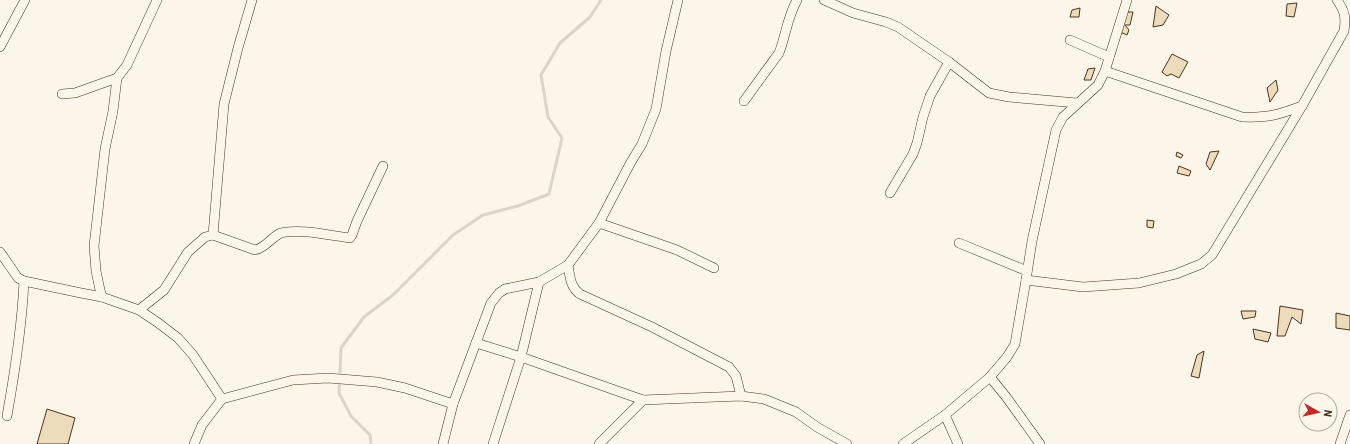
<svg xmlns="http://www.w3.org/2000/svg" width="1350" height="444" font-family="'Roboto Condensed',sans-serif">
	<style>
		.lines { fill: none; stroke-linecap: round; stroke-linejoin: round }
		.stream { stroke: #dcd4c6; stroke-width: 3 }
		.building { fill: #ecdcbc; stroke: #4a3520 }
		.minor-casing { stroke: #4a3520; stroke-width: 10 }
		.minor { stroke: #fbf6e9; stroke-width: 9 }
	</style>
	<rect width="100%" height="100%" fill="#fbf6e9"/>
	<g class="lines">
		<path class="stream" d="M371,444L370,435L351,416L339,393L341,348L364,317L393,295L453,235L483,215L518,206L549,194L562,138L548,117L541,75L560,43L590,17L601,0"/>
	</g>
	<g class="building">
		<path d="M1297,3L1294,17L1286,16L1287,4Z"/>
		<path d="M1156,6L1169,15L1163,25L1153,27Z"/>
		<path d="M1080,8L1079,17H1070L1072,10Z"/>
		<path d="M1125,12H1133L1130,25H1125L1129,30L1127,35L1120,32Z"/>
		<path d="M1172,54L1188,62L1179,78L1171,74L1167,76L1162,72Z"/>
		<path d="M1095,68L1091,80H1084L1088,69Z"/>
		<path d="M1276,80L1278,90L1270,102L1267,88Z"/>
		<path d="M1219,151L1210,170L1206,164L1210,152Z"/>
		<path d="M1177,152L1183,155L1181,158L1176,156Z"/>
		<path d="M1179,166L1191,171L1189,176L1177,173Z"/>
		<path d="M1147,220L1154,221L1153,228L1147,227Z"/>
		<path d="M1280,306L1303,310L1301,324L1292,317L1285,336H1277Z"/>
		<path d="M1241,311H1256L1255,317L1243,319Z"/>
		<path d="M1336,313L1350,316V330L1336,328Z"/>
		<path d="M1253,329L1271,333L1268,342L1255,339Z"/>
		<path d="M1204,351L1199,378L1191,376L1197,355Z"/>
		<path d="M47,409L75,418L68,444H37Z"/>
	</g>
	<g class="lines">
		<defs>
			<g id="minor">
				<path d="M824,0L853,13L886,22L898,27L949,62L989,93L1009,97L1077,103"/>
				<path d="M1070,40L1109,57"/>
				<path d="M0,47L25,0"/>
				<path d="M1105,71L1242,117C1268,118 1278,115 1302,106"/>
				<path d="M62,94L75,93L117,78"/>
				<path d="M744,101L779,53C786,35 787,18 797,0"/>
				<path d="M890,193L913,154L917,143L923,117L930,96L949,62"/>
				<path d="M599,223L677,250L714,268"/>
				<path d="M213,235L224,104L238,48L252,0"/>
				<path d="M959,243L1027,271"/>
				<path d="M0,252L18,278L24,281L81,293L102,297L139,310L157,322L178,338L193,355L222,399"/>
				<path d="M568,265C570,276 570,287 580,294L652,327L729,367L736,376L741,396"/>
				<path d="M1026,280L1083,287L1139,283L1176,274L1201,264L1212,255L1302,106L1344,31C1346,18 1345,11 1337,0"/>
				<path d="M102,297L100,290L96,271L94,246L105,149L113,111L117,78L127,65L157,0"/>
				<path d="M139,310L164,290L188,252L205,237L213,235L255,250C267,247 271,237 281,233C298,228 332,236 350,238L352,235L357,221L383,166"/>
				<path d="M476,343L521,357L643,400L741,396L764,399L796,412L817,427L847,444"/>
				<path d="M990,377L1007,398L1040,444"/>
				<path d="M945,415L958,444"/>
				<path d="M7,416C15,371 22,327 24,281"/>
				<path d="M194,444L202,425L222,399L293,380L328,378L377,382L405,388L453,404L491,303L499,293L505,289L539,282L568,265L599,223L631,162L642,144L656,109L666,51L678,0"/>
				<path d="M443,444L453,404"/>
				<path d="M493,444L521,357L539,282"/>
				<path d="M599,444L643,400"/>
				<path d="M903,444L945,415L990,377L1007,357L1015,344L1026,280L1032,241L1056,130L1063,117L1098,85L1105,71L1127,0"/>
				<path d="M1340,444L1350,415"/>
			</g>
		</defs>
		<use href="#minor" class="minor-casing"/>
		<use href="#minor" class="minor"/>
	</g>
	<g transform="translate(1318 412) rotate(98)"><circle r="19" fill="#fbf6e9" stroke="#b4a999"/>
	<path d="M0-3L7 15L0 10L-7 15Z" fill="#c62828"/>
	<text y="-6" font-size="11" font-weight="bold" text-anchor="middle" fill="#4a3520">N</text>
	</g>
</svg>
